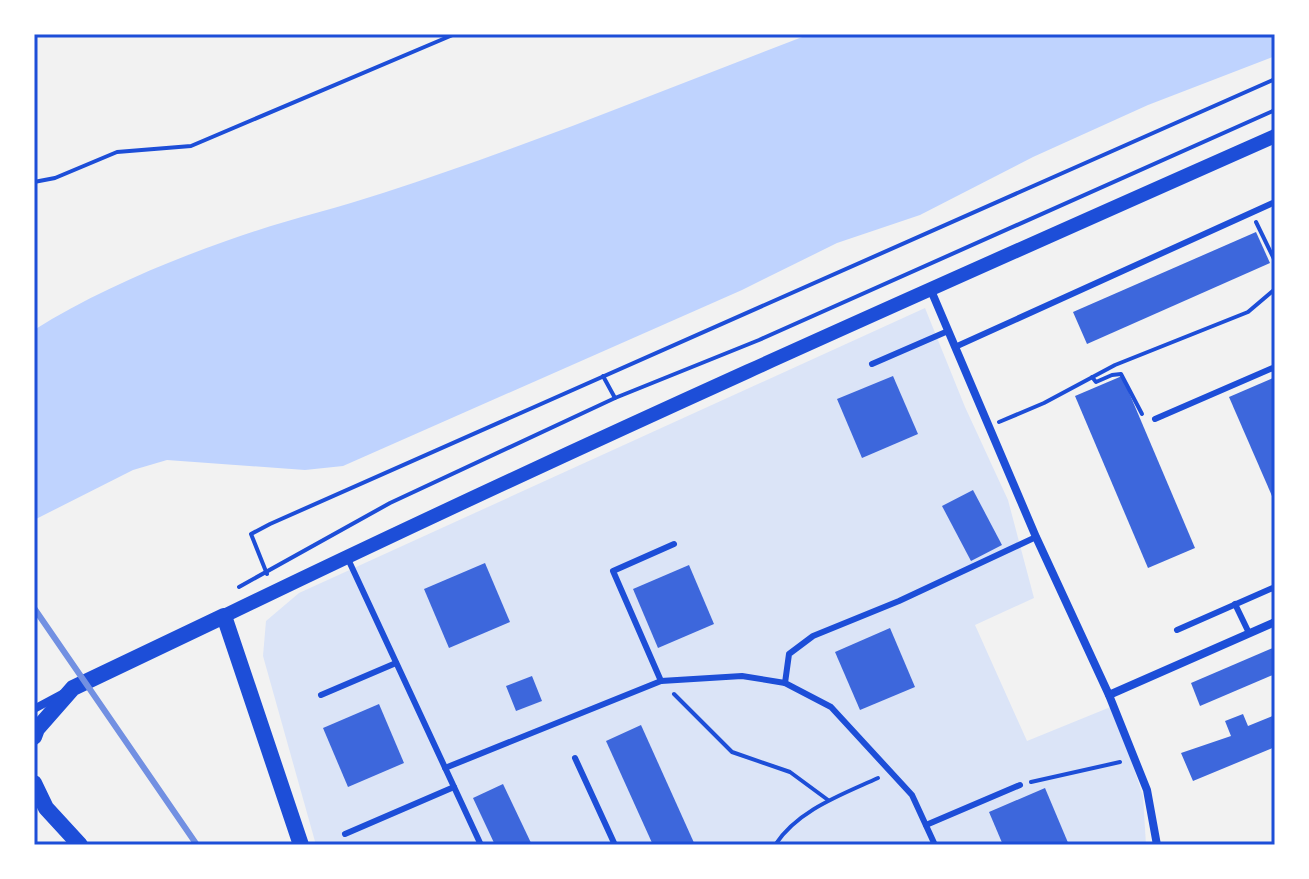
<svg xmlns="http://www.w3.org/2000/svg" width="1309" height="879" font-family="'Fira Sans',sans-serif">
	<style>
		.green { fill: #dbe4f7 }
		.water { fill: #bfd3fe }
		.building { fill: #3d67dc }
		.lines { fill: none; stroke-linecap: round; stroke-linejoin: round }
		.path { stroke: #1d4ed8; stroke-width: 4 }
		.service { stroke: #1d4ed8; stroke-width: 6 }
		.minor { stroke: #1d4ed8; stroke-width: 8 }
		.tertiary { stroke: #1d4ed8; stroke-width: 14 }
		.secondary { stroke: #1d4ed8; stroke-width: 16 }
		.rail { stroke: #7290e2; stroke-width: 6 }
		.neatline { fill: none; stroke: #1d4ed8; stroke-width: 3 }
	</style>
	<rect width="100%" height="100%" fill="#f2f2f2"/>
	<path class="green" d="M925,308L965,407L1008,500L1034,598L975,625L1027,741L1113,706L1143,796L1146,845H316L263,656L266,621L299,593Z"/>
	<path class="water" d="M810,34H1275V56L1148,105L1033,157L920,215L837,243L742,290L343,466L305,470L167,460L133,470L34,520V330C93,293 161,264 226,241C278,222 331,210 383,193C528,146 669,88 810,34Z"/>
	<g class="building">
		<path d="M1256,232L1270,263L1087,344L1073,312Z"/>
		<path d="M893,376L918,434L862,458L837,399Z"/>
		<path d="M1122,376L1195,548L1148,568L1075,396Z"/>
		<path d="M1273,378L1275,383V503L1229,397Z"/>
		<path d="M973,490L1002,545L971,561L942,506Z"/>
		<path d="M485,563L510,622L449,648L424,589Z"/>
		<path d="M689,565L714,624L658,648L633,589Z"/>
		<path d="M890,628L915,687L860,710L835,652Z"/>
		<path d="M1275,647V674L1200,706L1191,683Z"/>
		<path d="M532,676L542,701L516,711L506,686Z"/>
		<path d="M379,704L404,763L348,787L323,728Z"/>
		<path d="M1243,714L1248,726L1275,715V747L1193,781L1181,753L1231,736L1225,721Z"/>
		<path d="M641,725L695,845H653L606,741Z"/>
		<path d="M503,784L532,845H495L473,798Z"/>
		<path d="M1045,788L1069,845H1003L989,812Z"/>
	</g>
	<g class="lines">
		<g class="path">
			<path d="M34,182L55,178L117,152L191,146L455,34"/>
			<path d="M1256,222L1275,261"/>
			<path d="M603,376L615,398"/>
			<path d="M1092,377L1096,382L1112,375L1121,374L1142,414"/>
			<path d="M999,422L1044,403L1115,365L1248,312L1275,289"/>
			<path d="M267,574L251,534L270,524L1275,79"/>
			<path d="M239,587L390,503L615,398L759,340L1275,110"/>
			<path d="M674,694L732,752L790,772L828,800"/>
			<path d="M1031,782L1120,762"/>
			<path d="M775,845C798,810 841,795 878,778"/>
		</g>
		<g class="service">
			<path d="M955,347L1275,202"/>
			<path d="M872,364L948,331"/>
			<path d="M1155,419L1275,367"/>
			<path d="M348,559L481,845"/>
			<path d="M1235,604L1249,633"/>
			<path d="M1177,630L1275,587"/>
			<path d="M661,681L613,571L674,544"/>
			<path d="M321,695L396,663"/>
			<path d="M575,758L615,845"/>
			<path d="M445,768L661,681L742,676L785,683"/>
			<path d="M926,825L1020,785"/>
			<path d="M345,834L454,787"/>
			<path d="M935,845L912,795L831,707L785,683L789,654L813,636L899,601L1036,537"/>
		</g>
		<g class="minor">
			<path d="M930,288L1036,537L1109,695L1147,790L1157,845"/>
			<path d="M1109,695L1275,622"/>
			<path d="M34,709L62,694"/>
		</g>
		<path class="tertiary" d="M224,616C571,448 923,292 1275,136"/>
		<g class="secondary">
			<path d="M34,737L37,729L73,688L224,616L301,845"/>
			<path d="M34,783L46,808L80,845"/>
		</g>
		<path class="rail" d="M34,608L197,845"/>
	</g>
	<rect width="1309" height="879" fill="none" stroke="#ffffff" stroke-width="72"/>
	<rect x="36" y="36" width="1237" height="807" class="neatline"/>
</svg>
